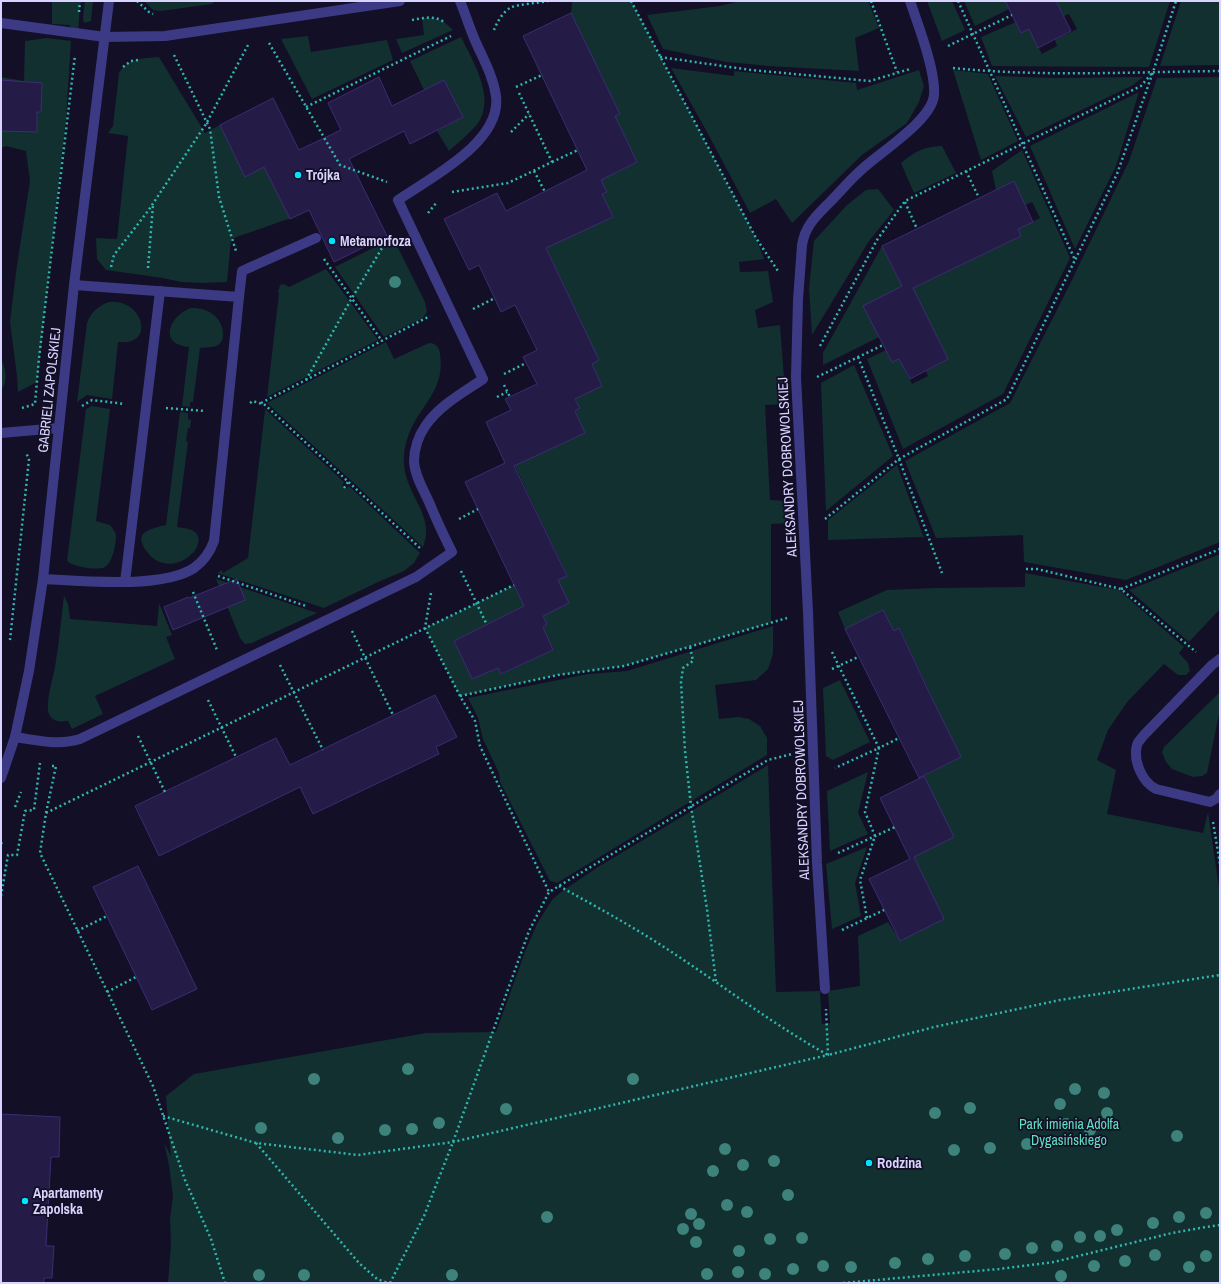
<svg xmlns="http://www.w3.org/2000/svg" width="1221" height="1284" font-family="'Archivo Narrow',sans-serif">
	<style>
		.green { fill: #12302f }
		.building { fill: #241b47; stroke: #3b2d73 }
		.lines { fill: none; stroke-linecap: round; stroke-linejoin: round }
		.path { stroke: #2fb8b0; stroke-width: 2.5; stroke-dasharray: 2 3; stroke-linecap: butt }
		.minor { stroke: #3d3a85; stroke-width: 10 }
		.tree { fill: #3d827b }
		.poi-dot { fill: #00e5ff; stroke: #130f26; stroke-width: 1.5 }
		.labels { text-anchor: middle; dominant-baseline: central; stroke-width: 3.5; stroke-linejoin: round; paint-order: stroke }
		.poi-label { font-size: 14px; font-weight: bold; fill: #d9d4ff; stroke: #130f26; text-anchor: start }
		.street-label { font-size: 14px; fill: #d9d4ff; stroke: #130f26 }
		.park-label { font-size: 14px; fill: #5fe0c0; stroke: #130f26 }
	</style>
	<rect width="100%" height="100%" fill="#130f26"/>
	<g class="green">
		<path d="M52,1H80L78,34L69,25L52,24Z"/>
		<path d="M85,1H93L91,21L84,23L83,17Z"/>
		<path d="M144,1H215L212,4L161,11L153,10Z"/>
		<path d="M572,1H631L756,238L764,259L739,262L740,272L768,271L773,302L755,310L758,328L780,325L786,404L765,405L770,500L789,501L790,523L771,524V623L624,666L558,675L460,696L425,628L514,585L528,614L454,641L472,679L498,668L502,674L553,650L543,627L547,624L539,608L555,610L569,603L558,580L567,575L512,460L533,457L585,433L575,411L580,408L572,391L586,393L602,385L592,364L599,360L543,241L562,240L613,217L602,194L607,192L598,175L614,168L616,173L637,162L615,116L620,114L598,68L593,70L587,45L571,13Z"/>
		<path d="M740,1H868L879,28L855,38L859,71L768,66L727,62L663,49L647,15L720,6Z"/>
		<path d="M927,1H952L965,30L942,41Z"/>
		<path d="M964,1H1005L1009,9L975,26Z"/>
		<path d="M1056,1H1170L1149,67L992,66L981,37L1016,22L1021,33L1029,29L1042,54L1057,46L1055,40L1077,29L1069,14L1064,16Z"/>
		<path d="M1181,1H1220V65L1160,66Z"/>
		<path d="M422,18C438,18 442,19 453,30L402,53L396,39L424,35Z"/>
		<path d="M308,36L311,52L387,40L393,60L312,99L281,39Z"/>
		<path d="M461,37C472,59 496,98 478,123C470,133 459,142 449,151L437,131L463,117L444,80L424,90L410,61Z"/>
		<path d="M47,38L71,41L66,119L37,382L18,392L17,376L10,322L16,272L30,181L26,151L6,146L1,148V77L24,81L25,41Z"/>
		<path d="M159,57L205,133L220,125L245,176L264,167L290,219L285,220L231,239L227,282L201,283L181,282L163,278L106,270L97,259L96,238L117,239L128,136L108,133L113,126L119,73C129,57 142,59 159,57Z"/>
		<path d="M671,68L734,76V71L856,83L857,90L919,70L924,86L919,102L907,123L862,155L792,223L776,199L750,213L707,132Z"/>
		<path d="M953,70L988,74L1018,141L981,160Z"/>
		<path d="M995,76L1057,78L1143,77L1133,85L1026,137Z"/>
		<path d="M1220,77V542L1126,580L1024,562L1023,535L936,538L905,461L1010,403L1069,286L1129,161L1157,78Z"/>
		<path d="M1139,92L1116,166L1075,249L1030,146Z"/>
		<path d="M942,146L956,173L914,193L901,163C916,151 922,147 942,146Z"/>
		<path d="M1022,150L1070,258L1003,394L903,449L867,359L886,350L892,362L899,359L912,384L928,376L926,371L948,359L940,342L905,292L1021,236L1018,229L1040,218L1032,202L1025,205L996,190L992,171Z"/>
		<path d="M878,189L894,210L869,241L812,335L809,288L814,241L847,205L866,190Z"/>
		<path d="M393,238L425,302L427,312L423,318L384,337L335,267Z"/>
		<path d="M882,246L902,286L879,337L823,365V353Z"/>
		<path d="M326,269L378,340L267,397L279,293L278,292L280,285L284,284L289,287Z"/>
		<path d="M109,302C141,299 153,338 128,342C125,342 121,342 118,342L112,399L87,395L77,402L87,323C91,312 98,306 109,302Z"/>
		<path d="M191,308C207,307 223,317 223,334C223,339 222,342 218,345C213,348 206,347 200,348L193,402H190V407L182,406L189,347C158,344 169,316 191,308Z"/>
		<path d="M386,342L394,359L429,343C436,343 439,347 440,354C446,393 416,407 407,440C403,451 403,465 406,476C413,501 434,520 423,547L267,403Z"/>
		<path d="M1,359C6,368 8,383 1,390Z"/>
		<path d="M854,365L893,456L826,511L821,383Z"/>
		<path d="M92,406L110,409L96,521L110,525C112,528 115,531 116,535C116,544 113,562 105,567C98,571 73,567 67,561L86,409Z"/>
		<path d="M264,408L344,482L342,486L346,489L349,486L420,553L414,563L404,571L376,583L324,608L217,573L222,570L223,573L248,558L265,410Z"/>
		<path d="M180,412L188,413V419L191,420L190,428H188L186,441L188,442L177,527C183,528 190,528 195,532C211,547 170,581 148,553C131,532 150,529 166,525Z"/>
		<path d="M897,465L924,538L921,537L828,540V520Z"/>
		<path d="M1220,554V609L1189,642L1129,590Z"/>
		<path d="M1025,573L1119,590L1184,647L1179,653L1188,663L1190,671L1186,675H1178L1164,664L1128,701L1108,730L1097,760L1116,770L1107,814L1203,833L1208,812L1220,895V1283H168L171,1244L170,1219L173,1196L169,1165L164,1143L171,1156L168,1125L167,1121H168L166,1096L194,1074L426,1033L496,1032L525,952L537,924L552,900L561,892L598,867L768,765L776,992L820,991L822,1024L830,1023L828,991L860,986L858,936L888,922L900,941L944,919L914,857L953,837L924,776L961,757L936,706L900,629L894,631L883,610L845,629L838,612L887,590L935,588L1025,587Z"/>
		<path d="M216,579L317,613L267,636L252,643L245,644L240,638Z"/>
		<path d="M64,596L68,604L70,619L157,626L159,603L172,635L166,637L175,659L95,696L103,714L72,729L68,721C60,722 53,722 49,714C45,703 53,679 55,667C59,644 61,620 64,596Z"/>
		<path d="M773,626V654L768,669L756,680L715,685L719,719L739,717L749,719L760,726L767,738V755L557,883L550,881L500,782L499,773L483,739L478,718L468,698L588,674L627,671Z"/>
		<path d="M840,680L870,742L833,760L826,756L823,688Z"/>
		<path d="M1220,692V709L1207,773L1202,776L1193,777L1172,769L1166,762L1162,752L1164,747Z"/>
		<path d="M868,772L858,813L868,834L830,851L827,791Z"/>
		<path d="M867,847L855,883L861,916L832,929L826,864Z"/>
	</g>
	<g class="building">
		<path d="M1005,1H1056L1071,31L1038,48L1029,29L1021,33Z"/>
		<path d="M571,13L620,114L615,116L637,162L601,180L607,192L602,194L613,217L546,248L599,360L592,364L602,386L575,399L580,408L575,411L585,433L514,466L567,576L558,580L569,603L543,616L547,624L543,627L553,650L501,674L498,668L472,679L454,641L524,606L465,482L505,463L486,422L511,410L505,399L537,384L523,357L537,350L515,305L501,312L479,265L469,270L444,219L497,193L506,211L587,170L523,36Z"/>
		<path d="M379,77L392,106L444,80L463,117L410,144L404,131L349,159L387,236L334,262L309,210L290,219L264,167L245,177L220,125L273,98L299,150L341,130L328,103Z"/>
		<path d="M1,80L42,83L41,112H37V132L1,131Z"/>
		<path d="M1014,181L1033,222L1018,229L1021,236L913,288L948,359L910,379L899,359L892,362L863,306L902,286L882,246Z"/>
		<path d="M237,579L245,600L173,630L164,607L188,597L189,598Z"/>
		<path d="M883,610L894,631L899,628L928,690L961,757L919,778L845,629Z"/>
		<path d="M435,695L457,737L436,747L439,754L313,814L300,787L159,856L135,806L276,738L290,765Z"/>
		<path d="M924,776L954,837L914,857L944,919L900,941L869,879L910,859L880,798Z"/>
		<path d="M138,866L197,989L152,1010L93,887Z"/>
		<path d="M1,1114L60,1117L59,1157H51L46,1246H54L52,1278H44V1283H1Z"/>
	</g>
	<g class="lines">
		<g class="path">
			<path d="M137,1L149,12L153,14"/>
			<path d="M631,1L756,238L778,271"/>
			<path d="M871,1L897,72"/>
			<path d="M958,1L1075,260L1117,174L1153,72L1176,1"/>
			<path d="M79,12L80,1"/>
			<path d="M412,20C423,18 434,15 444,22"/>
			<path d="M494,30C497,22 504,10 512,7C520,4 538,3 548,1"/>
			<path d="M269,43L340,165L387,182"/>
			<path d="M948,46L1012,15"/>
			<path d="M174,55L210,129L219,197L236,251"/>
			<path d="M660,57L751,70L870,81L910,69"/>
			<path d="M123,67L131,61L138,60"/>
			<path d="M953,68C1042,77 1131,72 1220,71"/>
			<path d="M516,87L542,75"/>
			<path d="M306,107L451,36"/>
			<path d="M511,132L529,114"/>
			<path d="M552,162L578,150"/>
			<path d="M534,171L545,192"/>
			<path d="M966,171L979,198"/>
			<path d="M452,192L508,183L552,162L519,93"/>
			<path d="M905,202L917,229"/>
			<path d="M428,213L437,202"/>
			<path d="M324,259L382,341"/>
			<path d="M111,267L114,255L148,211L206,124L248,45"/>
			<path d="M148,268L153,205"/>
			<path d="M473,309L495,298"/>
			<path d="M820,346L877,240L905,201L1141,86L1153,72"/>
			<path d="M858,357L899,459L942,573"/>
			<path d="M504,374L526,363"/>
			<path d="M817,377L883,345"/>
			<path d="M306,380L349,303L385,243"/>
			<path d="M504,385L510,397"/>
			<path d="M497,397L507,392"/>
			<path d="M250,403L253,401L265,405L420,548"/>
			<path d="M261,403L430,316"/>
			<path d="M82,406L92,400L125,404"/>
			<path d="M22,408L35,404L39,358L75,55"/>
			<path d="M166,408L205,411"/>
			<path d="M344,488L348,482"/>
			<path d="M459,519L478,509"/>
			<path d="M825,519L899,459L1007,399L1075,260"/>
			<path d="M1026,569H1037L1121,589L1196,652"/>
			<path d="M461,571L487,625"/>
			<path d="M218,576L306,606"/>
			<path d="M1121,589L1220,549"/>
			<path d="M193,592L217,650"/>
			<path d="M431,593L425,628L460,696L475,721L480,746L549,892"/>
			<path d="M352,631L393,715"/>
			<path d="M10,640L29,459L26,453"/>
			<path d="M690,647L693,661L683,668L681,682L685,751L691,806L707,909L716,982"/>
			<path d="M832,652L879,748L835,768"/>
			<path d="M280,665L323,750"/>
			<path d="M832,669L858,657"/>
			<path d="M460,696L558,675L624,666L787,618"/>
			<path d="M208,700L236,757"/>
			<path d="M138,736L165,792"/>
			<path d="M52,766H56L46,813L40,853L153,1086L185,1180L211,1239L225,1283"/>
			<path d="M15,807L21,792"/>
			<path d="M46,813L514,585"/>
			<path d="M1213,822L1220,864"/>
			<path d="M1,844L3,840"/>
			<path d="M838,853L895,827"/>
			<path d="M559,886C595,906 632,926 667,949C721,984 772,1024 828,1055L934,1027L1060,1000L1220,975"/>
			<path d="M1,896L8,855H17L25,811L34,810L40,763"/>
			<path d="M867,918L860,880L875,836L865,812L879,748L899,738"/>
			<path d="M842,930L884,910"/>
			<path d="M77,931L107,916"/>
			<path d="M107,992L136,977"/>
			<path d="M163,1116L256,1143L358,1155L453,1142L828,1055L826,1009"/>
			<path d="M256,1143L359,1263L377,1279L388,1283"/>
			<path d="M390,1283L424,1216L453,1142L529,931L549,892L768,760L792,754"/>
			<path d="M843,1283L999,1269L1054,1262L1172,1233L1206,1227L1220,1225"/>
		</g>
		<g class="minor">
			<path d="M1,23L105,37L165,36L400,1"/>
			<path d="M239,297L242,271L316,238"/>
			<path d="M1,433L59,428"/>
			<path d="M43,579C81,581 163,589 194,568C204,561 210,552 214,541L239,297L74,285"/>
			<path d="M125,582L160,291"/>
			<path d="M1220,659L1212,665L1144,735C1142,738 1138,741 1137,745C1133,761 1142,782 1156,789L1210,802L1217,798L1220,794"/>
			<path d="M15,737C36,740 58,746 80,739L416,577L452,552C444,536 436,519 429,502C423,489 415,476 414,462C414,449 419,435 426,425C440,405 464,392 483,379L398,200C430,178 502,142 496,96C493,75 482,57 474,38C469,26 465,13 460,1"/>
			<path d="M1,778L15,737L29,671L43,579L74,285L109,1"/>
			<path d="M825,989L817,863L808,612L796,377L798,300L802,245C805,226 816,216 829,203C839,193 848,182 859,172C877,154 932,121 934,95C936,71 918,25 910,1"/>
		</g>
	</g>
	<g class="tree">
		<circle cx="395" cy="282" r="6"/>
		<circle cx="408" cy="1069" r="6"/>
		<circle cx="314" cy="1079" r="6"/>
		<circle cx="633" cy="1079" r="6"/>
		<circle cx="1075" cy="1089" r="6"/>
		<circle cx="1104" cy="1093" r="6"/>
		<circle cx="1060" cy="1104" r="6"/>
		<circle cx="970" cy="1108" r="6"/>
		<circle cx="506" cy="1109" r="6"/>
		<circle cx="935" cy="1113" r="6"/>
		<circle cx="1107" cy="1113" r="6"/>
		<circle cx="439" cy="1123" r="6"/>
		<circle cx="1066" cy="1124" r="6"/>
		<circle cx="261" cy="1128" r="6"/>
		<circle cx="412" cy="1129" r="6"/>
		<circle cx="385" cy="1130" r="6"/>
		<circle cx="1090" cy="1130" r="6"/>
		<circle cx="1177" cy="1136" r="6"/>
		<circle cx="338" cy="1138" r="6"/>
		<circle cx="1027" cy="1144" r="6"/>
		<circle cx="990" cy="1148" r="6"/>
		<circle cx="725" cy="1149" r="6"/>
		<circle cx="954" cy="1150" r="6"/>
		<circle cx="774" cy="1161" r="6"/>
		<circle cx="743" cy="1165" r="6"/>
		<circle cx="713" cy="1171" r="6"/>
		<circle cx="788" cy="1195" r="6"/>
		<circle cx="727" cy="1205" r="6"/>
		<circle cx="747" cy="1212" r="6"/>
		<circle cx="1206" cy="1213" r="6"/>
		<circle cx="691" cy="1214" r="6"/>
		<circle cx="547" cy="1217" r="6"/>
		<circle cx="1179" cy="1217" r="6"/>
		<circle cx="1153" cy="1223" r="6"/>
		<circle cx="699" cy="1224" r="6"/>
		<circle cx="683" cy="1229" r="6"/>
		<circle cx="1117" cy="1230" r="6"/>
		<circle cx="1100" cy="1236" r="6"/>
		<circle cx="1080" cy="1237" r="6"/>
		<circle cx="802" cy="1238" r="6"/>
		<circle cx="770" cy="1239" r="6"/>
		<circle cx="696" cy="1242" r="6"/>
		<circle cx="1057" cy="1246" r="6"/>
		<circle cx="1032" cy="1248" r="6"/>
		<circle cx="739" cy="1251" r="6"/>
		<circle cx="1005" cy="1254" r="6"/>
		<circle cx="1155" cy="1255" r="6"/>
		<circle cx="965" cy="1256" r="6"/>
		<circle cx="1206" cy="1256" r="6"/>
		<circle cx="928" cy="1259" r="6"/>
		<circle cx="1125" cy="1261" r="6"/>
		<circle cx="895" cy="1263" r="6"/>
		<circle cx="823" cy="1266" r="6"/>
		<circle cx="1094" cy="1266" r="6"/>
		<circle cx="851" cy="1267" r="6"/>
		<circle cx="1189" cy="1267" r="6"/>
		<circle cx="793" cy="1269" r="6"/>
		<circle cx="738" cy="1272" r="6"/>
		<circle cx="707" cy="1274" r="6"/>
		<circle cx="765" cy="1274" r="6"/>
		<circle cx="259" cy="1275" r="6"/>
		<circle cx="304" cy="1275" r="6"/>
		<circle cx="452" cy="1275" r="6"/>
		<circle cx="1061" cy="1276" r="6"/>
	</g>
	<g class="poi-dot">
		<circle cx="298" cy="175" r="4"/>
		<circle cx="332" cy="241" r="4"/>
		<circle cx="869" cy="1163" r="4"/>
		<circle cx="25" cy="1201" r="4"/>
	</g>
	<g class="labels">
		<g class="poi-label">
			<text x="306" y="175">Trójka</text>
			<text x="340" y="241">Metamorfoza</text>
			<text x="877" y="1163">Rodzina</text>
			<text x="33" y="1193">Apartamenty<tspan x="33" dy="16">Zapolska</tspan></text>
		</g>
		<g class="street-label">
			<text transform="translate(49 390) rotate(-84)">GABRIELI ZAPOLSKIEJ</text>
			<text transform="translate(787 467) rotate(-93)">ALEKSANDRY DOBROWOLSKIEJ</text>
			<text transform="translate(801 790) rotate(-92)">ALEKSANDRY DOBROWOLSKIEJ</text>
		</g>
		<g class="park-label">
			<text x="1069" y="1124">Park imienia Adolfa<tspan x="1069" dy="16">Dygasińskiego</tspan></text>
		</g>
	</g>
	<rect width="1221" height="1284" fill="none" stroke="#d9d4ff" stroke-width="4"/>
</svg>
